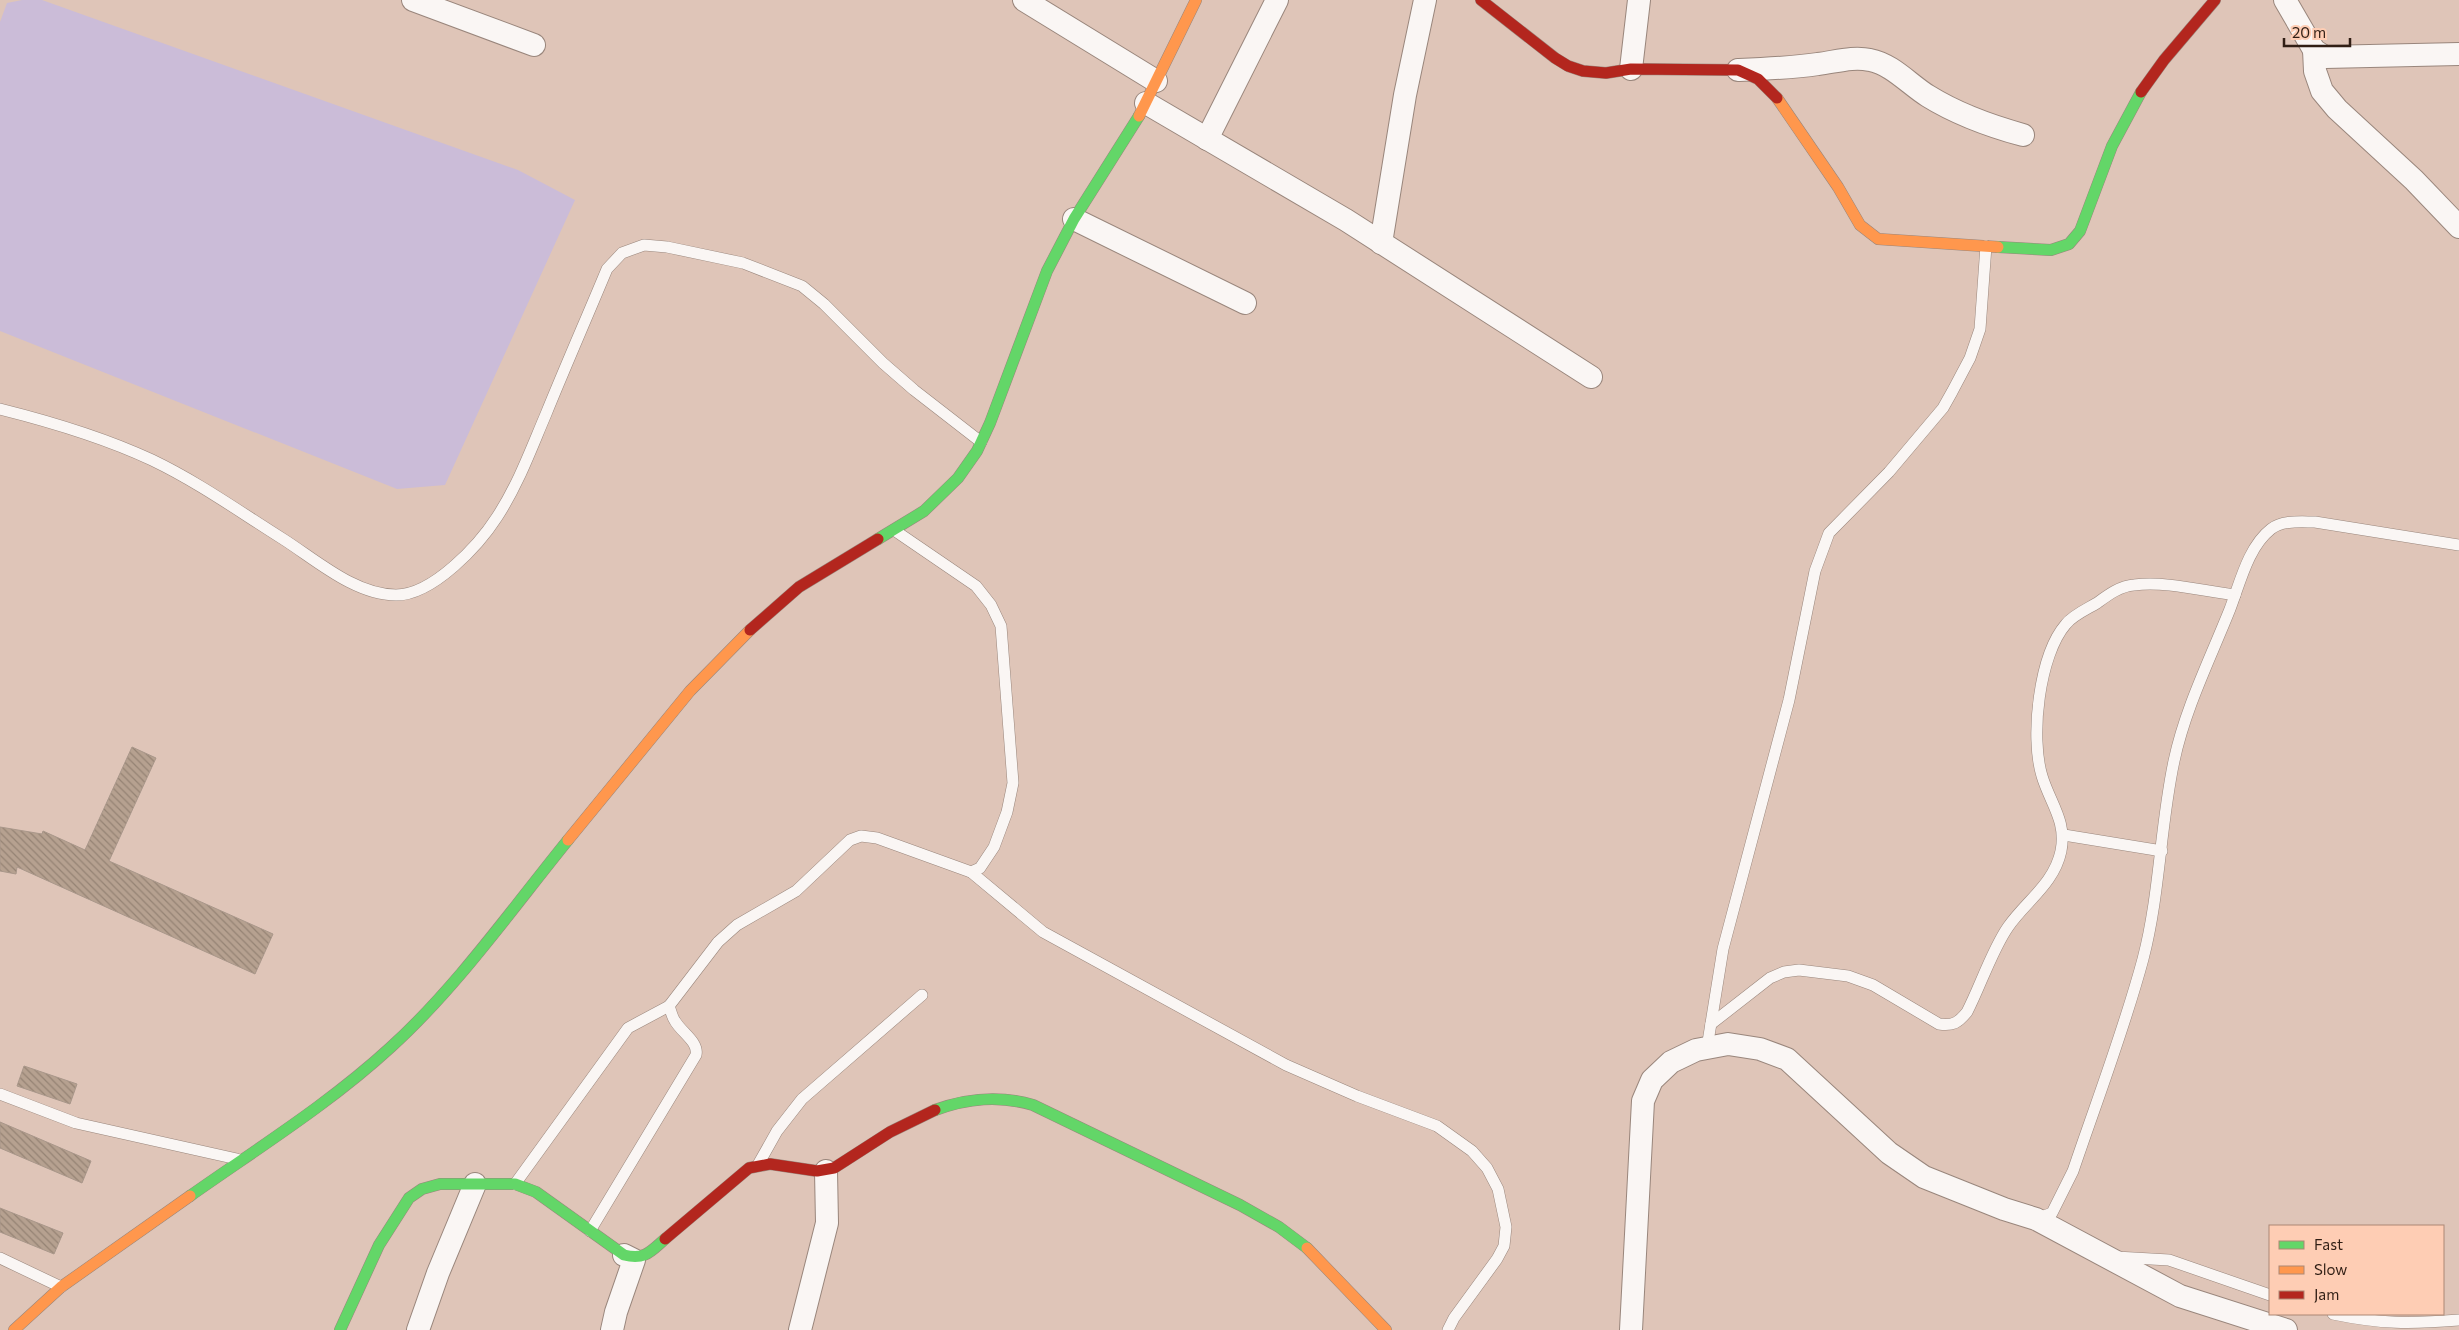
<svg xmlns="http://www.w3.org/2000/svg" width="2459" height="1330" font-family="Commissioner,sans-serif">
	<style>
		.pitch { fill: #cbbcd8 }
		.building { fill: url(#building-back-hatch); stroke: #a9978a }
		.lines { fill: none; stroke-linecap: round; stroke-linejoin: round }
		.lane-casing { stroke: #99867c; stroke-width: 12 }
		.street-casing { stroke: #99867c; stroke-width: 24 }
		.fast-casing { stroke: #99867c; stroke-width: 12 }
		.slow-casing { stroke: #99867c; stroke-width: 12 }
		.jam-casing { stroke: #99867c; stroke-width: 12 }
		.lane { stroke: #faf6f4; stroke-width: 11 }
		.street { stroke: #faf6f4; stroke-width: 22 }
		.fast { stroke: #63d668; stroke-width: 11 }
		.slow { stroke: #ff974d; stroke-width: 11 }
		.jam { stroke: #b3261e; stroke-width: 11 }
	</style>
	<defs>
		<pattern id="building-back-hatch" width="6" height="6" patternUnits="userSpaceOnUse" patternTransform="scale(1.25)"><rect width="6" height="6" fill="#b6a190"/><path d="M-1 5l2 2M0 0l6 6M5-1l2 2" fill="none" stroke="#958374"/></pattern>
	</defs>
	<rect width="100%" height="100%" fill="#dfc5b8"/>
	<path class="pitch" d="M22,0H42L518,170L575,200L445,485L397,489L0,331V22L7,3Z"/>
	<g class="building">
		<path d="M132,747L156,758L109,861L273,934L255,974L17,867L16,874L0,871V827L42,834L43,831L85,850Z"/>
		<path d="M24,1066L77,1084L70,1104L17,1086Z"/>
		<path d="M0,1122L91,1161L82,1183L0,1148Z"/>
		<path d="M0,1208L63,1233L54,1254L0,1232Z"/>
	</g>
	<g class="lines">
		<defs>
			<g id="lane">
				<path d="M0,409C52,422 103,437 152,460C198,482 240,512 283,539C316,560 355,595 396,595C433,595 479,545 497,517C518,485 531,449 546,414C566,365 587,317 607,269L622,253L644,245L667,247L743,263L802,286L824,304L883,363L914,390L981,442"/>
				<path d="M2064,835L2162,851"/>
				<path d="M971,872L1043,932L1286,1065L1357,1096L1437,1126L1472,1151L1487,1168L1498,1189L1506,1227L1504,1246L1497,1259L1454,1318L1448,1330"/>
				<path d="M1711,1024L1770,978L1784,972L1799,970L1848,976L1873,985L1939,1024C1953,1026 1958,1023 1967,1012C1980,987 1992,950 2008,927C2026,901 2054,884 2061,851C2067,821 2050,803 2042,776C2030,737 2039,655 2066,624C2073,615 2087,609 2097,603C2108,595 2120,586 2134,585C2167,581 2202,591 2235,595"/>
				<path d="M1707,1048L1723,949L1789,700L1815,571L1829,533L1889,472L1943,408L1952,392L1970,358L1980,329L1986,246"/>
				<path d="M0,1094L76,1123L237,1159"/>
				<path d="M759,1163L777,1131L802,1099L922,995"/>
				<path d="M515,1184L628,1028L669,1006"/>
				<path d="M2036,1219L2052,1213L2073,1171C2097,1100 2124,1030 2143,959C2160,894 2160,826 2174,761C2185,709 2210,659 2230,609C2240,583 2248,547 2271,529C2283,520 2300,522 2315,522L2459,545"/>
				<path d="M590,1231L696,1055C699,1042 681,1032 675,1021C672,1017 671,1011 669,1006L718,942L737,925L796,891L850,840L861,836L877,838L971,872L980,868L994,847L1007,812L1013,783L1001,626L991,605L976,586L894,530"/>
				<path d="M2116,1257L2169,1260L2270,1295"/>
				<path d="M0,1258L61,1287"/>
				<path d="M2333,1314C2381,1324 2410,1324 2459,1320"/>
			</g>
			<g id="street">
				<path d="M413,0L534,45"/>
				<path d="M1024,0L1156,81"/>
				<path d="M2285,0L2314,50L2325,57L2459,54"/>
				<path d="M2314,50L2315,71L2322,91L2337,109L2414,180L2459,227"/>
				<path d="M1631,69L1639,0"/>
				<path d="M1738,70C1764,69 1791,68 1818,64C1835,62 1853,56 1870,60C1892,64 1910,85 1928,96C1957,114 1990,126 2023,135"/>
				<path d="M1146,103L1346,220L1591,377"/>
				<path d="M1207,139L1277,0"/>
				<path d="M1074,219L1245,303"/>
				<path d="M1381,243L1405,95L1425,0"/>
				<path d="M418,1330L438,1273L475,1184"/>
				<path d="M612,1330L616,1312L634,1260L624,1255"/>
				<path d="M800,1330L827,1223L826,1171"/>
				<path d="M1631,1330L1643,1101L1652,1080L1671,1062L1696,1050L1728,1044L1760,1049L1787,1059L1889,1153L1924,1177L2004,1209L2036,1219L2180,1296L2286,1330"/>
			</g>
			<g id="fast">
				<path d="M1998,247L2051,250L2069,244L2080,231L2112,146L2141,92"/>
				<path d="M878,539L924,511L958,478L977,451L990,423L1047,271L1074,219L1139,116"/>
				<path d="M935,1110C968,1098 999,1095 1033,1105L1240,1205L1279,1227L1307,1248"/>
				<path d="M190,1196C258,1148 329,1104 391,1047C456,988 512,909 568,840"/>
				<path d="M340,1330L379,1245L409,1198L422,1189L440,1184H515L536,1192L624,1255C645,1260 650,1252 665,1239"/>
			</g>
			<g id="slow">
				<path d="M1777,98L1838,187L1860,225L1878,239L1998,247"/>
				<path d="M1139,116L1196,0"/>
				<path d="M568,840L690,691L750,630"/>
				<path d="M1307,1248L1386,1330"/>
				<path d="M14,1330L61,1287L190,1196"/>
			</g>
			<g id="jam">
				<path d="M1481,0L1555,58L1568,66L1583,71L1606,73L1631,69L1738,70L1758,79L1777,98"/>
				<path d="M2141,92L2164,60L2215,0"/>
				<path d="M750,630L799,587L878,539"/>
				<path d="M665,1239L749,1168L770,1164L817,1171L834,1168L890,1132L935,1110"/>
			</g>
		</defs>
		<use href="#lane" class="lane-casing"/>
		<use href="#street" class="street-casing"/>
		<use href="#fast" class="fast-casing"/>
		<use href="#slow" class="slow-casing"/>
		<use href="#jam" class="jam-casing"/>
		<use href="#lane" class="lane"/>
		<use href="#street" class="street"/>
		<use href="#fast" class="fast"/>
		<use href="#slow" class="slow"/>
		<use href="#jam" class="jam"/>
	</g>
	<rect x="2269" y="1225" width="175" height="90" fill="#fecdb4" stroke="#ac8774"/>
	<rect x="2279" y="1241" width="25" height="8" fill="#63d668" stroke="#ac8774"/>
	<text x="2314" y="1250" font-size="15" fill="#311f15">Fast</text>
	<rect x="2279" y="1266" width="25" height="8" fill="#ff974d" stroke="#ac8774"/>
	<text x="2314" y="1275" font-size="15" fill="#311f15">Slow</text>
	<rect x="2279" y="1291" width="25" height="8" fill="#b3261e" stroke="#ac8774"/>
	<text x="2314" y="1300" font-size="15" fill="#311f15">Jam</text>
	<path d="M2284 38v8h66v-8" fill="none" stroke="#311f15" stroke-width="2.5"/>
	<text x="2292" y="38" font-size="15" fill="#311f15" stroke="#fecdb4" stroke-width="4" paint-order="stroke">20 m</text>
</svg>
